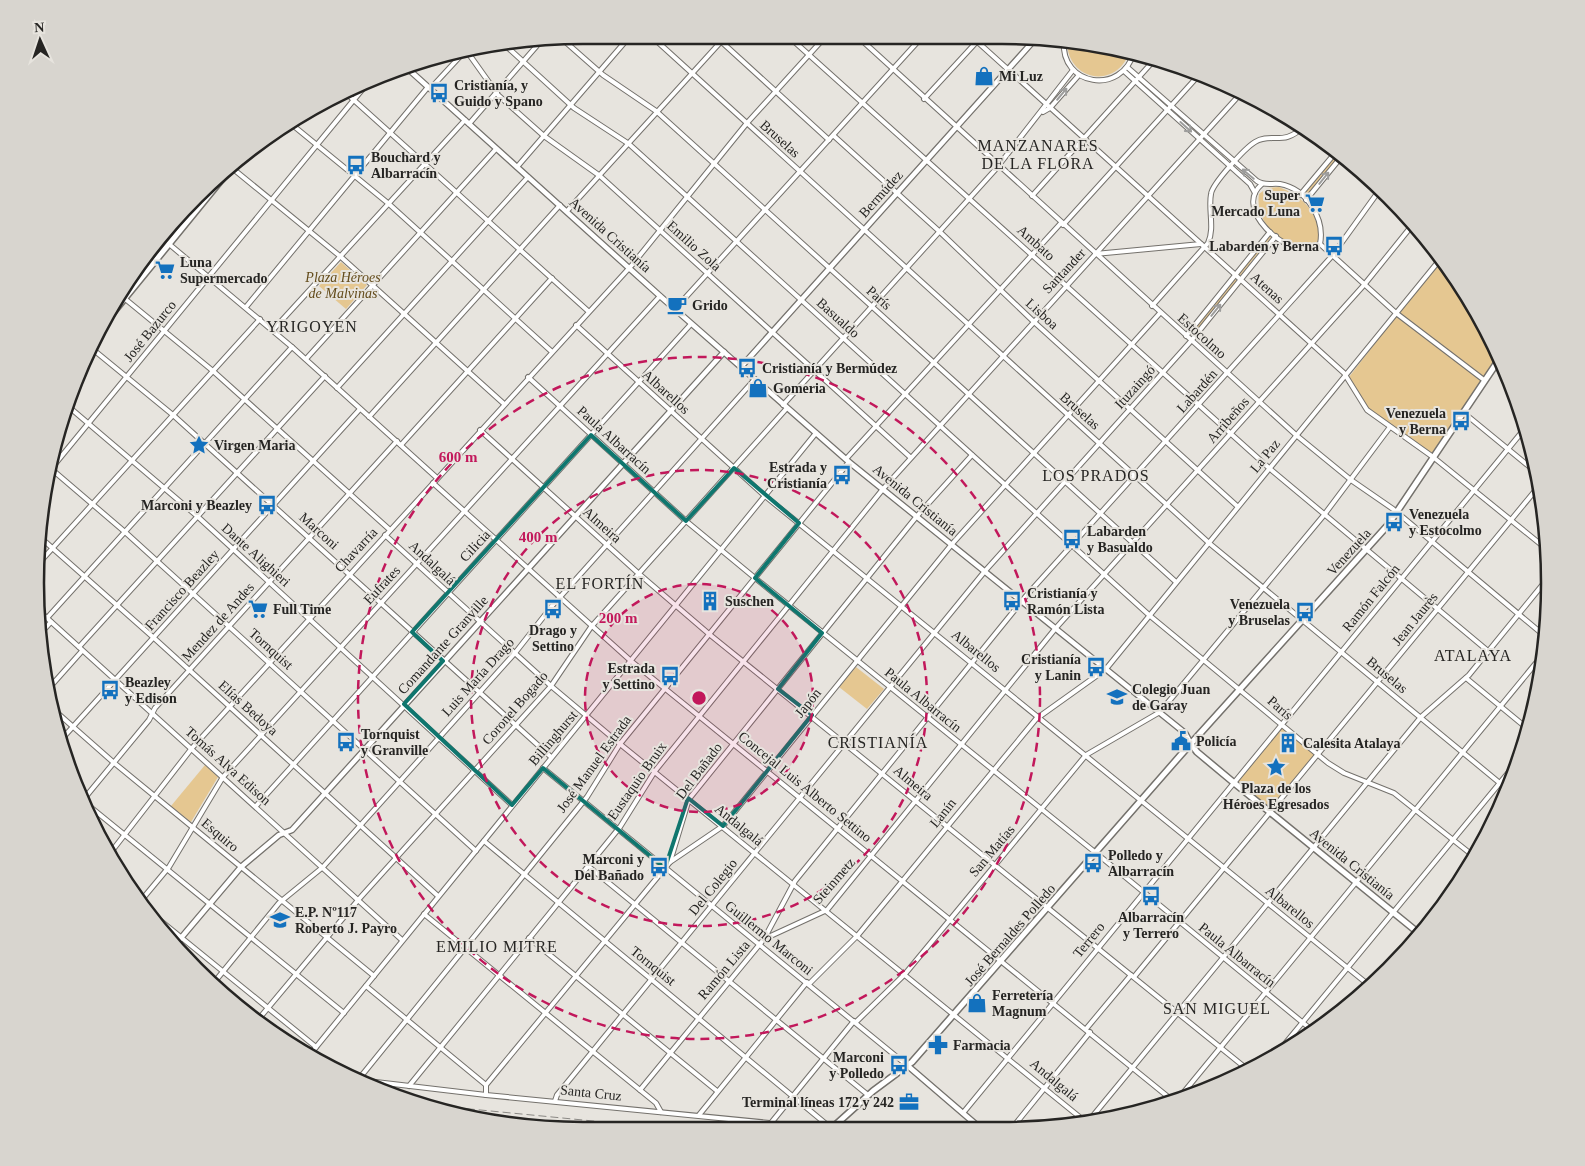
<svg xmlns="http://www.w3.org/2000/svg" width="1585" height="1166" font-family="Georgia,serif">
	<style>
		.green { fill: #e5c791 }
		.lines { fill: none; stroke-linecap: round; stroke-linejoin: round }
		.minor-casing { stroke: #74716c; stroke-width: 6 }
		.tertiary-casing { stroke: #74716c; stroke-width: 7 }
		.secondary-casing { stroke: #74716c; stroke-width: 8 }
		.minor { stroke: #fff; stroke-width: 4 }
		.tertiary { stroke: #fff; stroke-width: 4.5 }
		.secondary { stroke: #fff; stroke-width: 5 }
		.rail { stroke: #8a8884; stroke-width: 1; stroke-dasharray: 8 4; stroke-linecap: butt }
		.oneway { stroke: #9d9d9c }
		.marked { fill: none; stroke: #0f766e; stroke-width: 4; stroke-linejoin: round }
		.ring { fill: none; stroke: #c2185b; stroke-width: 2.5; stroke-dasharray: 9 6 }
		.labels { text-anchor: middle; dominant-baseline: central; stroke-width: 4; stroke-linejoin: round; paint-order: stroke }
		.poi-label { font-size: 14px; font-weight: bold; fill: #262523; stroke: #e7e4de; text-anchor: start }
		.street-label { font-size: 14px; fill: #262523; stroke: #e7e4de }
		.park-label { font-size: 14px; font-style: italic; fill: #634b1a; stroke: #e7e4de }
		.quarter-label { font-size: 16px; letter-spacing: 1px; fill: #262523; stroke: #e7e4de }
		.rim { fill: none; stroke: #262523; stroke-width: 2.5 }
		.centre { fill: #c2185b; stroke: #e7e4de; stroke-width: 2.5 }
		.ring-label { font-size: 15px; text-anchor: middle; font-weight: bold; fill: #c2185b; stroke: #e7e4de; stroke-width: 4; stroke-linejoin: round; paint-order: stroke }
	</style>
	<rect width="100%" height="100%" fill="#e7e4de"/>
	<g class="green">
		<path d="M1067,41L1130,51C1117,90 1067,82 1067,41Z"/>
		<path d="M1337,153L1341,155L1305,198L1302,195Z"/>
		<path d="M1279,187C1298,194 1315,208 1318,229C1319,235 1320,239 1316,244C1286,251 1254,225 1259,194L1267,188Z"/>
		<path d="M1270,235L1272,236L1239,277L1237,276Z"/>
		<path d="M1443,260L1494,341L1499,355L1484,377L1401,314V311Z"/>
		<path d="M341,262L367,285L346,309L319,286Z"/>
		<path d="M1235,279L1237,281L1193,335L1192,333Z"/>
		<path d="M1396,316L1482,381L1432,453L1367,407L1349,377Z"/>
		<path d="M856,667L884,689L867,709L839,687Z"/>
		<path d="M1279,726L1315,754L1270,810L1235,781Z"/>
		<path d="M205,765L218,777L191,822L171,806Z"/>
	</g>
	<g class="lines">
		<defs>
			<g id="minor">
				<path d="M650,35L1209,543L1507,789"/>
				<path d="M714,35L829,140"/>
				<path d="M788,36L1269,468L1488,651"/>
				<path d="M857,36L1296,435L1351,480L1393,509L1546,637"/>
				<path d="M971,36L1344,373L1367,410L1433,457L1549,551"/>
				<path d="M561,38L603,75L656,111L1176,582"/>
				<path d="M1064,41C1060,86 1122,96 1134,52"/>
				<path d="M505,45L574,108L629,144L1149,615L1328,763L1344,773L1394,793L1476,858"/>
				<path d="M1127,67L1257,181C1264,186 1272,183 1280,184C1307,189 1325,219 1320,244"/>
				<path d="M1124,71L1250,184L1255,193"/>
				<path d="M430,89L466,50L498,95L544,136L600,176L910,457"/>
				<path d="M346,93L588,311"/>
				<path d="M924,99L982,36"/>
				<path d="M1043,112L1050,108L1079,75"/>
				<path d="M290,123L389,204L551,351"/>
				<path d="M469,124L541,41"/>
				<path d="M834,136L940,232L1033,321L1237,506"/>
				<path d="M517,167L631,35"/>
				<path d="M232,168L341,257L503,403"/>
				<path d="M1262,184C1236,206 1274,243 1297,248C1304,249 1312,247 1320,244"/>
				<path d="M1300,195L1336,152"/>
				<path d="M195,196L203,202"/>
				<path d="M1032,196L1156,58"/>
				<path d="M1306,200L1342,156"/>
				<path d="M567,211L727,35"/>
				<path d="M1063,225L1199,75"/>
				<path d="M169,244L292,347L437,478"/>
				<path d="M1320,244L1396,313L1484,380"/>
				<path d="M1095,254L1201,244"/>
				<path d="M145,257L152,264"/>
				<path d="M124,298L213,371L390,530"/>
				<path d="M1152,306L1208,243C1215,228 1208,210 1211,194C1212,184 1245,148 1255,142C1271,132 1284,147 1304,126"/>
				<path d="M246,307L428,87"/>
				<path d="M675,309L923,36"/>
				<path d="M576,325L765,496L1370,986"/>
				<path d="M273,330L465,120"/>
				<path d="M1186,336L1270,232"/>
				<path d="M90,347L173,415L551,757"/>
				<path d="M306,359L496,149"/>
				<path d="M528,377L686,521L755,578L1096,853L1313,1031"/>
				<path d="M337,388L528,177"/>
				<path d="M783,405L995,170L1073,70"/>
				<path d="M69,407L197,516L512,805"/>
				<path d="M1464,413L1536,472"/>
				<path d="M369,417L560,205"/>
				<path d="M480,430L638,573L709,634L1247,1069"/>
				<path d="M401,445L552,278"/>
				<path d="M846,459L1061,223"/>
				<path d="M49,467L125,532L476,851"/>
				<path d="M46,475L366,85"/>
				<path d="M433,483L631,661L1172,1100"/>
				<path d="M385,535L551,686L620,744L1087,1123"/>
				<path d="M41,538L154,638L438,896"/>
				<path d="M40,562L260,319"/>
				<path d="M37,609L402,940"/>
				<path d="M47,618L292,347"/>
				<path d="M39,635L51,622"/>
				<path d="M79,647L325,376"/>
				<path d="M1466,678L1528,729"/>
				<path d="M50,687L82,651"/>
				<path d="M54,710L113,762L374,976"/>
				<path d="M60,741L360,409"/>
				<path d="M543,768L908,1066"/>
				<path d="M83,800L149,720L155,708L397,441"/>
				<path d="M83,801L344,1013"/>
				<path d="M256,806L691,324"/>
				<path d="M484,841L831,1128"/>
				<path d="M108,856L192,748L632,265L747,123L826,36"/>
				<path d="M670,862L723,826L952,544L1160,313"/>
				<path d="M588,866L868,1095"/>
				<path d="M139,903L169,867L223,777L660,296"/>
				<path d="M140,904L316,1047"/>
				<path d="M424,914L656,1103L661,1112"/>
				<path d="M529,938L717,1091"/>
				<path d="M764,939L827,910L1055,629L1364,285L1414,223"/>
				<path d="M1134,977L1539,486"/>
				<path d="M809,984L858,935L1036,719L1106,669L1442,257"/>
				<path d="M212,985L279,903L323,867L515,653L552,606L755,379"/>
				<path d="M366,986L486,1085"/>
				<path d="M257,1021L359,899L551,686L591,627L787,408"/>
				<path d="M856,1022L905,974L1086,755L1160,712L1324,515L1390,427"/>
				<path d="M1086,1029L1131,975"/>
				<path d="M1279,1051L1522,756"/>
				<path d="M308,1057L816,433"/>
				<path d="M358,1080L587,797L620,744L849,462"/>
				<path d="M359,1080L486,1095L821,1128"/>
				<path d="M409,1086L620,827L655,771L883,489L1243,91"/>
				<path d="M640,1090L764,939L795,881L1026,596L1332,256L1381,188"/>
				<path d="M486,1095V1085L670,862L689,799L917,516L972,455"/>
				<path d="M1179,1098L1545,652"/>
				<path d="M555,1101L557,1095L985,571L1191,341L1276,236"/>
				<path d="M963,1113L1526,427"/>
				<path d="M699,1115L807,982"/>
				<path d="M481,1117L487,1118"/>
				<path d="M771,1123L854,1021"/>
				<path d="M1087,1123L1421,717L1469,675L1548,578"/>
				<path d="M526,1126V1125"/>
				<path d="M1013,1127L1090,1032"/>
			</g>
			<g id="tertiary">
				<path d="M407,68L660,296L849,462L1185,733L1191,744"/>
				<path d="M741,367L1038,36"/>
				<path d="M175,945L241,867L279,835L292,830L724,352"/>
				<path d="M908,1066L979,1127"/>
			</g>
			<g id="secondary">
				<path d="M94,336L231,168"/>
				<path d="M1191,744L1197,752L1233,782L1421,935"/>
				<path d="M832,1128L873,1091L912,1062L1186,749L1388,525L1500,358"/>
			</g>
		</defs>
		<use href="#minor" class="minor-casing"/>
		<use href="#tertiary" class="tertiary-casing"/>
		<use href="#secondary" class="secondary-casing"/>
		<use href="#minor" class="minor"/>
		<use href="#tertiary" class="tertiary"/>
		<use href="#secondary" class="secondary"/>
		<path class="rail" d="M419,1104L675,1129"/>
	</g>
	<defs><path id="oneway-shaft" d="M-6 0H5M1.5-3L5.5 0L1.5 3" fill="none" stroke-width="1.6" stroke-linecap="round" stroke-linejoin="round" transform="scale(1.25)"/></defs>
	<g class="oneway">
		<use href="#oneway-shaft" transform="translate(1062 94) rotate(-50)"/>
		<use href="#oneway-shaft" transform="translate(1186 127) rotate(42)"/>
		<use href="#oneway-shaft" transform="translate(1248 174) rotate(-140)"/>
		<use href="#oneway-shaft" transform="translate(1324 178) rotate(-51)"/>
		<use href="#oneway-shaft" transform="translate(1216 310) rotate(-51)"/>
	</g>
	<path class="marked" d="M591,435L686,521L734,468L799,523L755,578L822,633L778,689L812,715L723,826L688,798L665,868L543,768L512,805L404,704L443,661L412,632Z"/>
	<circle cx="699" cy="698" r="114" fill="#c2185b" fill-opacity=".12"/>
	<g class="ring">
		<circle cx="699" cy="698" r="114"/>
		<circle cx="699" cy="698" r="228"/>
		<circle cx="699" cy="698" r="341"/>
	</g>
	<defs>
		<symbol id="shop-bare" viewBox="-9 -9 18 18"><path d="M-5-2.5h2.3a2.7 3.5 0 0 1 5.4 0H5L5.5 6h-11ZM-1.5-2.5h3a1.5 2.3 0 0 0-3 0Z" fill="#1371be" stroke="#e7e4de" stroke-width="2.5" paint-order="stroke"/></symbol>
		<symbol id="bus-bare" viewBox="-9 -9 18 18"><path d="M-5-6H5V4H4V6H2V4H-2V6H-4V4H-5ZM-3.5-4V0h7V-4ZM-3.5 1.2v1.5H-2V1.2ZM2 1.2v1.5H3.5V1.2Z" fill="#1371be" stroke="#e7e4de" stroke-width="2.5" paint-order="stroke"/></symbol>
		<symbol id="supermarket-bare" viewBox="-9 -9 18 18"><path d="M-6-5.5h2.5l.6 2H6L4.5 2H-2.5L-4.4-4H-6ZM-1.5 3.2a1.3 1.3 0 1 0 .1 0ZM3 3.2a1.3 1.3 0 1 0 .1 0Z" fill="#1371be" stroke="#e7e4de" stroke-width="2.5" paint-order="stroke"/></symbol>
		<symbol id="cafe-bare" viewBox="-9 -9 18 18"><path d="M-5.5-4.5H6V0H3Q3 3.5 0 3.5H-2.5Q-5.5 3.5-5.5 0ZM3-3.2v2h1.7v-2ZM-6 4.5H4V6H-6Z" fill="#1371be" stroke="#e7e4de" stroke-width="2.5" paint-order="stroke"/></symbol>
		<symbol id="sight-bare" viewBox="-9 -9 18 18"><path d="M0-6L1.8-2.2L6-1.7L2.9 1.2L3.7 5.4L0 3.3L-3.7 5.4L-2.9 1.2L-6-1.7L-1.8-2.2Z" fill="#1371be" stroke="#e7e4de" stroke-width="2.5" paint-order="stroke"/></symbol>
		<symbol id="building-bare" viewBox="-9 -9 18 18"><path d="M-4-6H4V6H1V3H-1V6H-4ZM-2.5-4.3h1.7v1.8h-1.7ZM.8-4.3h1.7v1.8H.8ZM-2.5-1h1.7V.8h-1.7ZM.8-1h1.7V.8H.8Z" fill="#1371be" stroke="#e7e4de" stroke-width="2.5" paint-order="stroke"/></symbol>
		<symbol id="school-bare" viewBox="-9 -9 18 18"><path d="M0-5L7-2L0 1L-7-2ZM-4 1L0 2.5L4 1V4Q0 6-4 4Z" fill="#1371be" stroke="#e7e4de" stroke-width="2.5" paint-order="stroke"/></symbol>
		<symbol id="civic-bare" viewBox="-9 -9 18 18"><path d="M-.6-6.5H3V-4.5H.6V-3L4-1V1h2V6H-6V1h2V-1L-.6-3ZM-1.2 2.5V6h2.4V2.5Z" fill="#1371be" stroke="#e7e4de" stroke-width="2.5" paint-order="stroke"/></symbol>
		<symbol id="pharmacy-bare" viewBox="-9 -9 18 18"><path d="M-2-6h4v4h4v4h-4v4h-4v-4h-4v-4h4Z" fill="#1371be" stroke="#e7e4de" stroke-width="2.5" paint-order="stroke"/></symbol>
		<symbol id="office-bare" viewBox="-9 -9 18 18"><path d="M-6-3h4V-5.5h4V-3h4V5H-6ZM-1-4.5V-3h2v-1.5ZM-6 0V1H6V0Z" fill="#1371be" stroke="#e7e4de" stroke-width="2.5" paint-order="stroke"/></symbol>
	</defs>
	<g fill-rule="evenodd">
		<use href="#shop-bare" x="970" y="62" width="28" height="28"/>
		<use href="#bus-bare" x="425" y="79" width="28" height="28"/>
		<use href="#bus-bare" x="342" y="151" width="28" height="28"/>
		<use href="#supermarket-bare" x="1301" y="189" width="28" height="28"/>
		<use href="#bus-bare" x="1320" y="232" width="28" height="28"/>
		<use href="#supermarket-bare" x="151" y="256" width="28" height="28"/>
		<use href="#cafe-bare" x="663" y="291" width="28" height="28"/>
		<use href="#bus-bare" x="733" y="354" width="28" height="28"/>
		<use href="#shop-bare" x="744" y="374" width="28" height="28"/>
		<use href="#bus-bare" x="1447" y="407" width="28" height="28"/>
		<use href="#sight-bare" x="185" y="431" width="28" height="28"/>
		<use href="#bus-bare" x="828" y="461" width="28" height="28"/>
		<use href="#bus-bare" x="253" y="491" width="28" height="28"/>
		<use href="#bus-bare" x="1380" y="508" width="28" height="28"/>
		<use href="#bus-bare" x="1058" y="525" width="28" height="28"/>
		<use href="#building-bare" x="696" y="587" width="28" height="28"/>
		<use href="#bus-bare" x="998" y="587" width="28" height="28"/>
		<use href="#supermarket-bare" x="244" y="595" width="28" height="28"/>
		<use href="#bus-bare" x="539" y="595" width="28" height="28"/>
		<use href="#bus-bare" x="1291" y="598" width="28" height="28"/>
		<use href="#bus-bare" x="1082" y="653" width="28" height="28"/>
		<use href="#bus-bare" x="656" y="662" width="28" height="28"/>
		<use href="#bus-bare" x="96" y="676" width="28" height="28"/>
		<use href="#school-bare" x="1103" y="683" width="28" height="28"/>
		<use href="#civic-bare" x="1167" y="727" width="28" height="28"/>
		<use href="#bus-bare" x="332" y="728" width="28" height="28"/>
		<use href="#building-bare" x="1274" y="729" width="28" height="28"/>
		<use href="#sight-bare" x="1262" y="753" width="28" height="28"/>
		<use href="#bus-bare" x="1079" y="849" width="28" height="28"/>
		<use href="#bus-bare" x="645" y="853" width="28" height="28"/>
		<use href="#bus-bare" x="1137" y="882" width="28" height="28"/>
		<use href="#school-bare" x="266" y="906" width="28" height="28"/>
		<use href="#shop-bare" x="963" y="989" width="28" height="28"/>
		<use href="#pharmacy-bare" x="924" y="1031" width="28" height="28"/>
		<use href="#bus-bare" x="885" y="1051" width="28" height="28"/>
		<use href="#office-bare" x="895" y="1088" width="28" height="28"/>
	</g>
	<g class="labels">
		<g class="poi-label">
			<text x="999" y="76">Mi Luz</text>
			<text x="454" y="85">Cristianía, y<tspan x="454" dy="16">Guido y Spano</tspan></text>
			<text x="371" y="157">Bouchard y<tspan x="371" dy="16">Albarracín</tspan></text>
			<text x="1300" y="195" text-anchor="end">Super<tspan x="1300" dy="16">Mercado Luna</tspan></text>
			<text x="1319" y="246" text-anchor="end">Labarden y Berna</text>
			<text x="180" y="262">Luna<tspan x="180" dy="16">Supermercado</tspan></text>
			<text x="692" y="305">Grido</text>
			<text x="762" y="368">Cristianía y Bermúdez</text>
			<text x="773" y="388">Gomeria</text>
			<text x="1446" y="413" text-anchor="end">Venezuela<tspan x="1446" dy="16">y Berna</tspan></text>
			<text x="214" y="445">Virgen Maria</text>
			<text x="827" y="467" text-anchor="end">Estrada y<tspan x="827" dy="16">Cristianía</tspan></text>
			<text x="252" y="505" text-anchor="end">Marconi y Beazley</text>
			<text x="1409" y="514">Venezuela<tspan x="1409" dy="16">y Estocolmo</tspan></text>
			<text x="1087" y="531">Labarden<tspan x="1087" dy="16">y Basualdo</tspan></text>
			<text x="1027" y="593">Cristianía y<tspan x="1027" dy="16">Ramón Lista</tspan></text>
			<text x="725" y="601">Suschen</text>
			<text x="1290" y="604" text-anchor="end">Venezuela<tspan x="1290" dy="16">y Bruselas</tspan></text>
			<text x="273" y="609">Full Time</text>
			<text x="553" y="630" text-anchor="middle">Drago y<tspan x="553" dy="16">Settino</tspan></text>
			<text x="1081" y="659" text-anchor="end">Cristianía<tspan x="1081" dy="16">y Lanin</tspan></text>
			<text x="655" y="668" text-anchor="end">Estrada<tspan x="655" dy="16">y Settino</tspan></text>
			<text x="125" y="682">Beazley<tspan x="125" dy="16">y Edison</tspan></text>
			<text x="1132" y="689">Colegio Juan<tspan x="1132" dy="16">de Garay</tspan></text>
			<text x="361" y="734">Tornquist<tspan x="361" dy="16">y Granville</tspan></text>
			<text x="1196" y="741">Policía</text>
			<text x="1303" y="743">Calesita Atalaya</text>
			<text x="1276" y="788" text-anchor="middle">Plaza de los<tspan x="1276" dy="16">Héroes Egresados</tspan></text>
			<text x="1108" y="855">Polledo y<tspan x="1108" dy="16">Albarracín</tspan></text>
			<text x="644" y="859" text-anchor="end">Marconi y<tspan x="644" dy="16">Del Bañado</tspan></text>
			<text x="295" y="912">E.P. Nº117<tspan x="295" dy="16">Roberto J. Payro</tspan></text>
			<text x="1151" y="917" text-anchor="middle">Albarracín<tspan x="1151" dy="16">y Terrero</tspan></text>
			<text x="992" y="995">Ferretería<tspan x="992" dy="16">Magnum</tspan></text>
			<text x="953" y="1045">Farmacia</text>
			<text x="884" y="1057" text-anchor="end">Marconi<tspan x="884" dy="16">y Polledo</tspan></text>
			<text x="894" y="1102" text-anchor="end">Terminal líneas 172 y 242</text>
		</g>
		<g class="street-label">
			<text transform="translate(780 139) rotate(42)">Bruselas</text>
			<text transform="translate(881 194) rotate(-48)">Bermúdez</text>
			<text transform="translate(610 235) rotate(42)">Avenida Cristianía</text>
			<text transform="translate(1036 243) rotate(42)">Ambato</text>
			<text transform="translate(694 246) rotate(42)">Emilio Zola</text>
			<text transform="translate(1064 271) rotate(-47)">Santander</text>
			<text transform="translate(1267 288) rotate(42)">Atenas</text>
			<text transform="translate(879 298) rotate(42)">París</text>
			<text transform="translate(1042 314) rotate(42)">Lisboa</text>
			<text transform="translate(838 318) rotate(42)">Basualdo</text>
			<text transform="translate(150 331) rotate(-51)">José Bazurco</text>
			<text transform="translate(1202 336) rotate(42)">Estocolmo</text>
			<text transform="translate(1135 387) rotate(-48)">Ituzaingó</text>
			<text transform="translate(1197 391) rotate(-48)">Labardén</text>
			<text transform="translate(666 392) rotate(42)">Albarellos</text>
			<text transform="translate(1080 411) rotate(42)">Bruselas</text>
			<text transform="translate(1228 420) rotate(-49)">Arribeños</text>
			<text transform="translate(614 440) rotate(42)">Paula Albarracín</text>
			<text transform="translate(1265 456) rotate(-51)">La Paz</text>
			<text transform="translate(915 500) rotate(39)">Avenida Cristianía</text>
			<text transform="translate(602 525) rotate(42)">Almeira</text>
			<text transform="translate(319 531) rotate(42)">Marconi</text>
			<text transform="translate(475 546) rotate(-47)">Cilicia</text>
			<text transform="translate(356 550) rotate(-47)">Chavarría</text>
			<text transform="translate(1349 552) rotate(-48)">Venezuela</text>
			<text transform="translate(256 555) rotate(42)">Dante Alighieri</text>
			<text transform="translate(432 563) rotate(43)">Andalgalá</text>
			<text transform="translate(382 585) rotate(-47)">Eufrates</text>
			<text transform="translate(182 590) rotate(-48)">Francisco Beazley</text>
			<text transform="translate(1371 598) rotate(-51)">Ramón Falcón</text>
			<text transform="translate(1415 619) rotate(-51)">Jean Jaurès</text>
			<text transform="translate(218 622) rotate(-48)">Mendez de Andes</text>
			<text transform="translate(443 645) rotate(-48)">Comandante Granville</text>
			<text transform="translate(271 649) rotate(42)">Tornquist</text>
			<text transform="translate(976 651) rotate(39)">Albarellos</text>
			<text transform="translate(1387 675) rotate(40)">Bruselas</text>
			<text transform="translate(478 677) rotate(-48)">Luis María Drago</text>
			<text transform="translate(923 700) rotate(39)">Paula Albarracín</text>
			<text transform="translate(808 703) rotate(-51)">Japón</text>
			<text transform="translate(248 708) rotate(42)">Elías Bedoya</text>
			<text transform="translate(515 708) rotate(-49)">Coronel Bogado</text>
			<text transform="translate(1280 708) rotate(41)">París</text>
			<text transform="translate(553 738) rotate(-50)">Billinghurst</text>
			<text transform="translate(594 764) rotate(-54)">José Manuel Estrada</text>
			<text transform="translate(228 766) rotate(42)">Tomás Alva Edison</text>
			<text transform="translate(699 771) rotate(-53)">Del Bañado</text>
			<text transform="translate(637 781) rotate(-55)">Eustaquio Bruix</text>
			<text transform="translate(913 783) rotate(40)">Almeira</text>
			<text transform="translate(805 787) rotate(39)">Concejal Luis Alberto Settino</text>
			<text transform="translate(943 813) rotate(-51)">Lanín</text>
			<text transform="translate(739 825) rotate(39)">Andalgalá</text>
			<text transform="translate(220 835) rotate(40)">Esquiro</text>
			<text transform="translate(992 851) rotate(-50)">San Matías</text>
			<text transform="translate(1352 864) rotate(39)">Avenida Cristianía</text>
			<text transform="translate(834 881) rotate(-49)">Steinmetz</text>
			<text transform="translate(713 887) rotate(-51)">Del Colegio</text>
			<text transform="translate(1290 907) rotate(39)">Albarellos</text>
			<text transform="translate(1010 935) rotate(-49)">José Bernaldes Polledo</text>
			<text transform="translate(769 938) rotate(39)">Guillermo Marconi</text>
			<text transform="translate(1089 940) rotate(-51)">Terrero</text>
			<text transform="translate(1237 955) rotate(39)">Paula Albarracín</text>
			<text transform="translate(653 966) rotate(39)">Tornquist</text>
			<text transform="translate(724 970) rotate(-50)">Ramón Lista</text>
			<text transform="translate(1054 1080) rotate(40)">Andalgalá</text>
			<text transform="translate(591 1093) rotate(6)">Santa Cruz</text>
		</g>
		<g class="park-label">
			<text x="343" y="277">Plaza Héroes<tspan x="343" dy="16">de Malvinas</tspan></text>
		</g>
		<g class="quarter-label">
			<text x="1038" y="145">MANZANARES<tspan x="1038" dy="18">DE LA FLORA</tspan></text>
			<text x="312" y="326">YRIGOYEN</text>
			<text x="1096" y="475">LOS PRADOS</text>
			<text x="600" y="583">EL FORTÍN</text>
			<text x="1473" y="655">ATALAYA</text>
			<text x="878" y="742">CRISTIANÍA</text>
			<text x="497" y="946">EMILIO MITRE</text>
			<text x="1217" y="1008">SAN MIGUEL</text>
		</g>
	</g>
	<path d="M0 0H1585V1166H0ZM583 44H1002A539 539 0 0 1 1541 583V583A539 539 0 0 1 1002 1122H583A539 539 0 0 1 44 583V583A539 539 0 0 1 583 44Z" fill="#d8d5cf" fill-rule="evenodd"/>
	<path class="rim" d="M583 44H1002A539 539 0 0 1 1541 583V583A539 539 0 0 1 1002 1122H583A539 539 0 0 1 44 583V583A539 539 0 0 1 583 44Z"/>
	<circle cx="699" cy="698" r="8" class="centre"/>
	<g class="ring-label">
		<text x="458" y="462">600 m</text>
		<text x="538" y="542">400 m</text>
		<text x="618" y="623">200 m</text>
	</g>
	<g transform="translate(40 40) rotate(357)" stroke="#e7e4de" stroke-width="4" paint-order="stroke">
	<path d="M0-4L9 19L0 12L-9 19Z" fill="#262523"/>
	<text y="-8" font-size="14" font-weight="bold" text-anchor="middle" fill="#262523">N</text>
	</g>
</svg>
